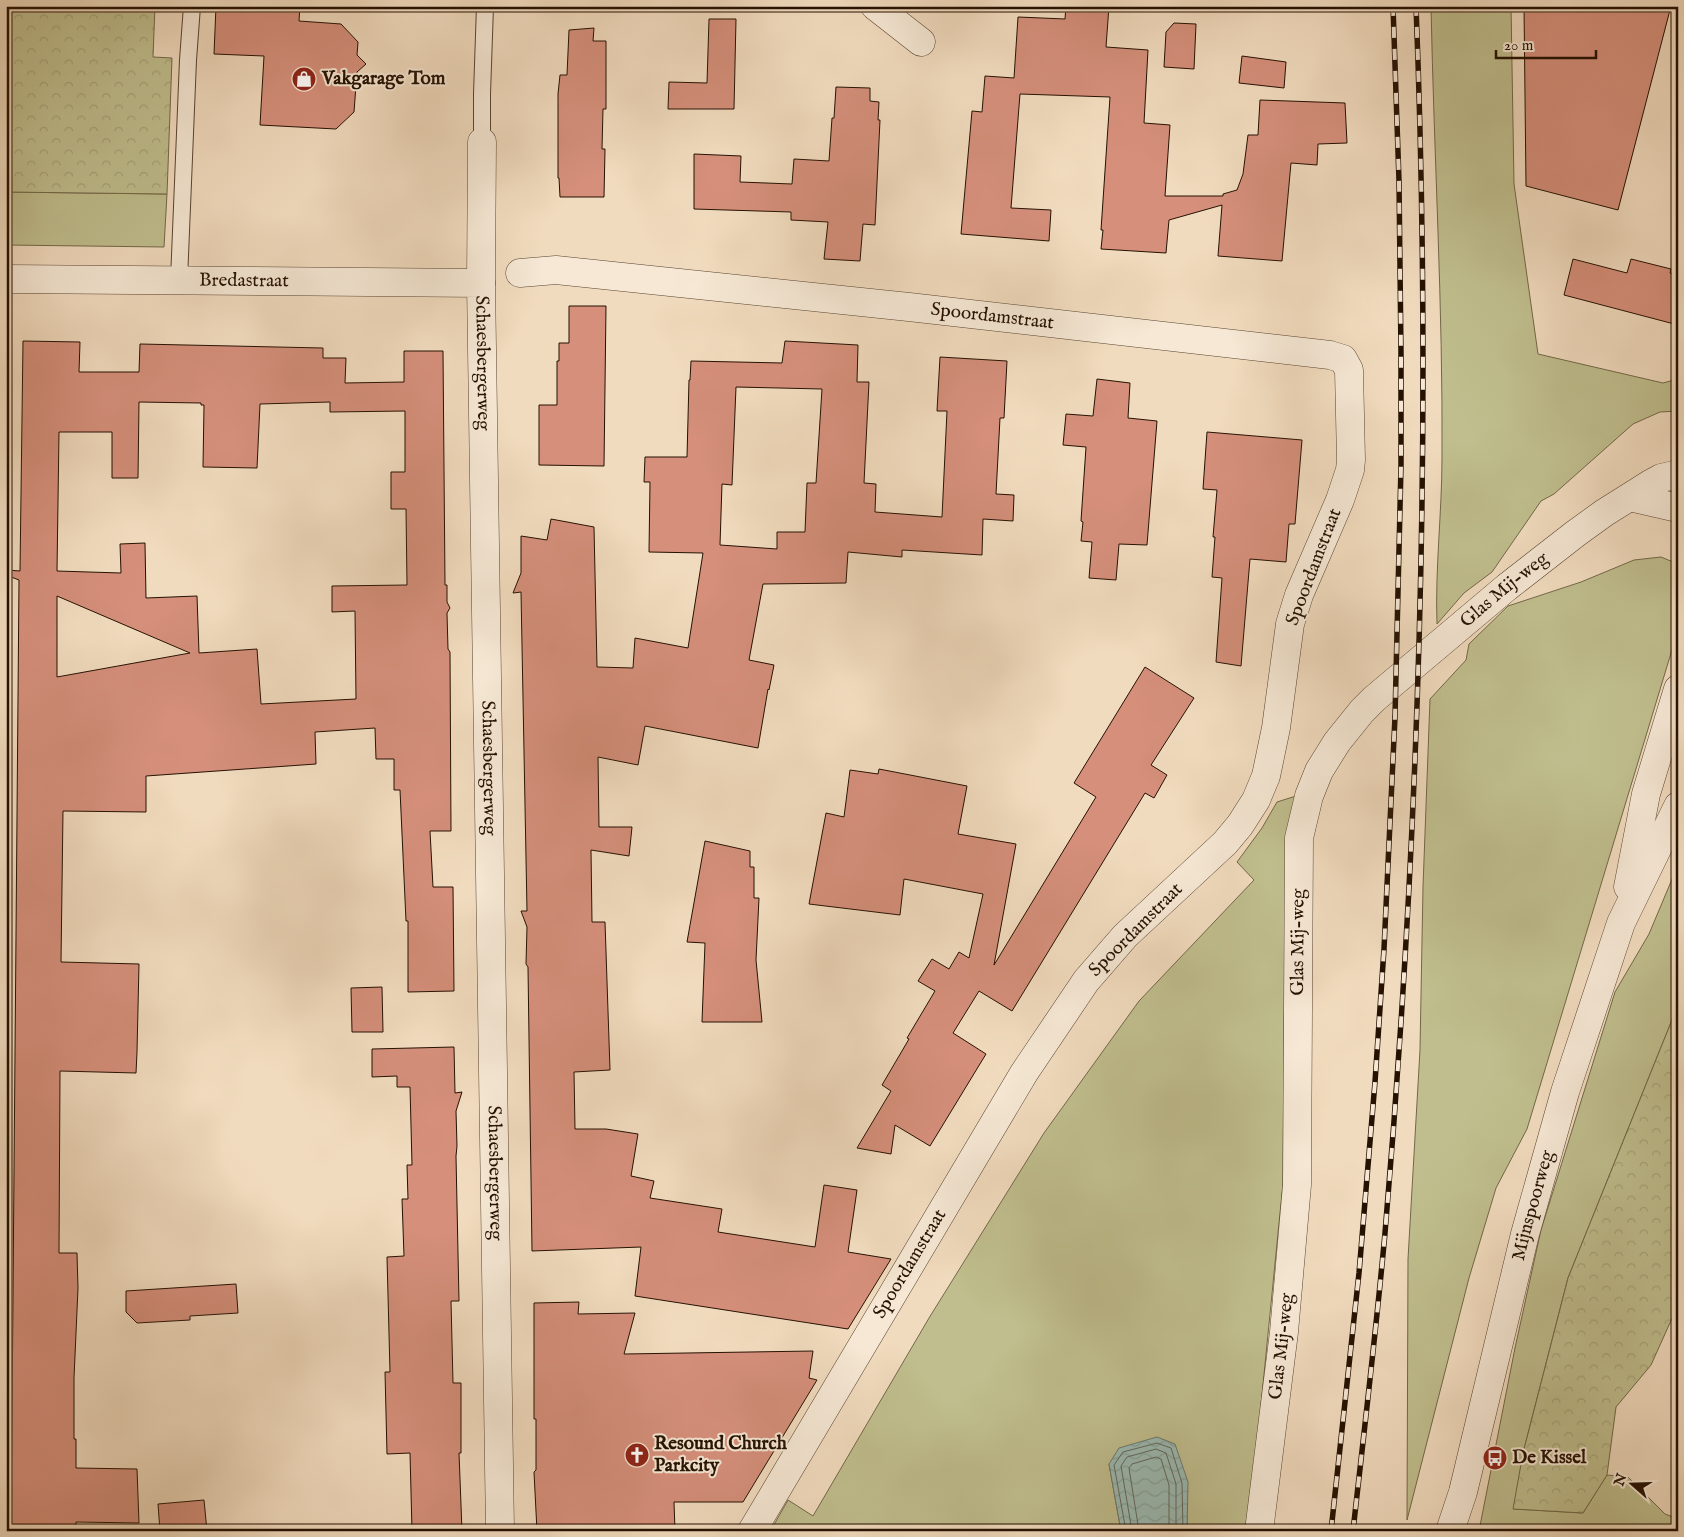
<svg xmlns="http://www.w3.org/2000/svg" width="1684" height="1537" font-family="'IM FELL English',serif">
	<style>
		.green { fill: #c0be8e; stroke: #726848 }
		.forest { fill: url(#forest-crowns); stroke: #726848 }
		.water { fill: url(#water-waves); stroke: #6c776d }
		.lines { fill: none; stroke-linecap: round; stroke-linejoin: round }
		.shore { stroke: #60665b; stroke-width: 1 }
		.building { fill: #d58f7b; stroke: #251102; fill-rule: evenodd }
		.service-casing { stroke: #584431; stroke-width: 18 }
		.minor-casing { stroke: #584431; stroke-width: 29 }
		.tertiary-casing { stroke: #584431; stroke-width: 29 }
		.service { stroke: #f6e8d5; stroke-width: 16 }
		.minor { stroke: #f6e8d5; stroke-width: 28 }
		.tertiary { stroke: #f6e8d5; stroke-width: 28 }
		.rail-casing { stroke: #251102; stroke-width: 5.5 }
		.rail { stroke: #f6e8d5; stroke-width: 4; stroke-dasharray: 11; stroke-linecap: butt }
		.labels { text-anchor: middle; dominant-baseline: central; stroke-width: 4; stroke-linejoin: round; paint-order: stroke }
		.poi-label { font-size: 19px; font-weight: bold; fill: #251102; stroke: #f6e8d5; text-anchor: start }
		.street-label { font-size: 19px; fill: #251102; stroke: #f6e8d5 }
	</style>
	<defs>
		<pattern id="forest-crowns" width="20" height="18" patternUnits="userSpaceOnUse" patternTransform="scale(1.25)"><rect width="20" height="18" fill="#c0be8e"/><path d="M2 6a3 3 0 1 1 6 0M12 15a3 3 0 1 1 6 0" fill="none" stroke="#a5a279"/></pattern>
		<pattern id="water-waves" width="16" height="10" patternUnits="userSpaceOnUse" patternTransform="scale(1.25)"><rect width="16" height="10" fill="#9bbbb4"/><path d="M0 5q4-4 8 0t8 0" fill="none" stroke="#85a099"/></pattern>
	</defs>
	<rect width="100%" height="100%" fill="#f1dbbe"/>
	<filter id="stains"><feTurbulence type="fractalNoise" baseFrequency=".004" numOctaves="4"/><feColorMatrix values="0 0 0 0 .2 0 0 0 0 .09 0 0 0 0 .02 0 0 0 .5 -.17"/></filter>
	<radialGradient id="worn" r=".72"><stop offset=".6" stop-color="#630" stop-opacity="0"/><stop offset="1" stop-color="#630" stop-opacity=".3"/></radialGradient>
	<g class="green">
		<path d="M1431,6H1511L1514,184L1538,354L1663,383L1678,379V411L1660,412L1633,424L1554,494L1541,501L1492,572L1464,593L1437,624C1435,568 1442,513 1442,457C1443,307 1434,157 1431,6Z"/>
		<path d="M6,192L167,194L164,247L6,245Z"/>
		<path d="M1661,557L1678,564V630L1527,1129L1496,1188L1469,1278L1407,1520L1408,1259L1420,1050L1423,887L1430,699L1466,660L1469,644L1508,606L1581,582L1634,560Z"/>
		<path d="M1296,796L1287,862L1284,1030L1283,1183L1254,1475L1247,1531H1187V1482L1109,1464L1121,1531H772L771,1530L788,1500L813,1516L929,1318L1044,1133L1139,1001L1254,880L1237,862L1262,828L1277,802Z"/>
		<path d="M1678,865V1005L1568,1278L1523,1453L1514,1509L1583,1513L1607,1475L1628,1477L1665,1514L1678,1519V1531H1479L1515,1348L1541,1230L1615,992L1649,934Z"/>
	</g>
	<g class="forest">
		<path d="M6,6H155L153,57L172,58L167,194L6,192Z"/>
		<path d="M1678,1005V1305L1651,1365L1616,1407L1607,1475L1583,1513L1513,1509L1523,1453L1568,1278Z"/>
	</g>
	<path class="water" d="M1157,1437L1175,1444L1188,1482L1187,1531H1121L1109,1464L1119,1448Z"/>
	<g class="lines">
		<g class="shore">
			<path d="M1126,1531L1114,1465L1123,1452L1157,1443L1171,1448L1182,1483L1183,1531"/>
			<path d="M1132,1531L1121,1466L1127,1457L1156,1449L1166,1453L1176,1484V1531"/>
			<path d="M1139,1531L1129,1468L1132,1464L1156,1457L1161,1459L1169,1485V1531"/>
		</g>
	</g>
	<g class="building">
		<path d="M216,6H300L299,21L341,24L358,42L357,55L366,64L357,72L354,112L336,129L260,125L264,56L214,54Z"/>
		<path d="M1066,6H1109L1106,47L1148,50L1144,123L1170,125L1165,196H1223V194L1237,190L1243,174L1248,135H1258L1260,100L1345,103L1347,143L1318,144L1317,165L1291,163L1282,261L1218,256L1222,205L1169,220L1166,253L1101,249L1103,230H1101L1110,97L1020,94L1011,208L1051,210L1049,241L961,234L972,111L982,112L985,76L1014,78L1018,17L1065,19Z"/>
		<path d="M1524,6H1671L1618,210L1526,186Z"/>
		<path d="M709,19H736L734,109H668L669,82L707,83Z"/>
		<path d="M1174,23L1196,24L1194,69L1164,67L1166,32Z"/>
		<path d="M594,28L593,41H606V109H603L602,149H605L604,197H560L559,178H558V94L560,75H567L569,30Z"/>
		<path d="M1242,56L1286,62L1284,88L1239,83Z"/>
		<path d="M836,87L870,88V101L879,102L878,120H880L875,225L863,224L860,261L824,259L828,222L791,220V212L694,209V154L741,156L740,182L792,184L794,159L829,161L832,118H834Z"/>
		<path d="M1573,259L1627,273L1631,259L1671,269L1670,273L1678,275V325L1564,295Z"/>
		<path d="M569,306H606L604,466L539,465V405H557V361H559V343H569Z"/>
		<path d="M23,341L80,342L79,372H139L140,344L323,348V358H346L345,383L404,382V351H443L445,585H447V602L450,608L447,613L448,649L450,652L451,831H430L433,887H453L454,991L408,992V921H406L400,790H394V759H376L375,728L315,732L316,764L146,776V812L63,811L61,962L139,964L137,1052L136,1073L60,1071L59,1253H77L78,1288L74,1378V1439H76V1468L137,1469L139,1523L76,1522V1529H57V1531H11L19,580L6,575V570L20,571ZM139,402L201,403V405H204L203,467L257,468L260,404L330,402V412L405,411V472H391V509H406L407,585L332,586V612L355,611L356,699L261,704L257,649L199,653L197,596L146,598L145,543L120,544L121,573L57,571L59,432H112V478H138ZM57,596L190,653L57,677Z"/>
		<path d="M785,341L858,345L857,382H869L864,483L876,484L875,512L942,517L947,411H937L940,357L1007,361L1004,418H1000L996,494L1014,495L1013,521L983,519L982,555L902,550V557L848,552L846,583L763,584L749,660L774,665L769,690L768,689L758,748L645,726L638,765L598,757L599,827H632L629,856L591,850L592,922H605L610,1070L574,1072L575,1129H606L638,1134L631,1176L654,1181L650,1198L722,1209L718,1232L815,1247L824,1185L857,1190L848,1252L891,1259L848,1329L635,1296L641,1247L532,1251L528,967L526,964L527,927L521,911H527L521,592L513,593L521,573V536L547,540L551,519L594,527L597,667L633,668L635,638L688,648L703,553L649,552L650,482H644L645,457H687L689,380H690L691,361L782,363ZM736,387L822,389L816,483H807L805,532H777V549L720,545L722,484L732,485Z"/>
		<path d="M1097,379L1130,383L1128,418L1157,421L1147,545L1119,544L1116,580L1089,578L1092,542L1081,541L1083,522L1081,521L1086,447L1063,445L1066,414L1093,416Z"/>
		<path d="M1207,432L1302,440L1295,524H1289L1286,562L1250,559L1241,666L1216,662L1222,578L1212,577L1215,537H1213L1217,490L1203,489Z"/>
		<path d="M1145,667L1194,698L1151,765L1167,775L1154,798L1145,793L1012,1011L979,991L953,1033L986,1054L930,1146L895,1125L891,1154L857,1148L891,1091L882,1085L909,1039L907,1038L935,991L918,981L932,959L949,969L959,952L969,958L983,894L904,879L900,915L809,904L826,813L844,817L850,770L878,774L879,769L967,786L958,834L1016,844L994,965L1096,797L1074,783Z"/>
		<path d="M705,841L750,851V867H754V898H759L756,960L762,1022H702L705,943L687,942Z"/>
		<path d="M382,987L383,1032H352L351,988Z"/>
		<path d="M454,1047L455,1093L462,1092L456,1111L457,1146L456,1156L459,1301H451L453,1383H461V1453H459L462,1531H412L410,1453L387,1454L385,1372H390L387,1257L404,1256L402,1199H408L407,1165H412L410,1087H397V1076L372,1077V1049Z"/>
		<path d="M236,1284L238,1313L190,1316V1320L137,1323L126,1312V1291Z"/>
		<path d="M579,1302L578,1314L635,1313L624,1354L813,1351L809,1378L817,1380L743,1502H674L675,1531H537L534,1472L536,1470V1419H534V1303Z"/>
		<path d="M204,1500L207,1531H160L158,1504Z"/>
	</g>
	<g class="lines">
		<defs>
			<g id="service">
				<path d="M482,142V94L485,6"/>
				<path d="M179,280L188,60L192,6"/>
			</g>
			<g id="minor">
				<path d="M875,6L921,42"/>
				<path id="s1" d="M520,273L556,270L909,307L1330,355L1343,359L1349,370L1351,460L1350,470L1340,500L1299,595L1290,624L1276,728L1266,776L1256,800L1240,825L1225,843L1125,936L1086,981L1024,1073L752,1531"/>
				<path d="M481,283L482,142"/>
				<path d="M1630,497L1678,508"/>
				<path id="s2" d="M1259,1531L1284,1332L1297,1185L1299,838L1309,796L1319,771L1337,742L1362,711L1374,699L1507,587L1575,534L1604,513L1650,484L1661,478L1678,474"/>
			</g>
			<g id="tertiary">
				<path id="s3" d="M6,279L481,283L500,1531"/>
				<path d="M1628,887L1646,794L1678,689"/>
				<path id="s4" d="M1450,1531L1463,1492L1525,1234L1565,1092L1621,923L1678,806"/>
			</g>
		</defs>
		<use href="#service" class="service-casing"/>
		<use href="#minor" class="minor-casing"/>
		<use href="#tertiary" class="tertiary-casing"/>
		<use href="#service" class="service"/>
		<use href="#minor" class="minor"/>
		<use href="#tertiary" class="tertiary"/>
		<defs>
			<g id="rail">
				<path d="M1331,1531L1359,1273L1375,1082L1384,949L1395,717L1401,466V354L1399,181L1393,6"/>
				<path d="M1353,1531C1364,1432 1376,1332 1385,1233C1420,825 1432,415 1416,6"/>
			</g>
		</defs>
		<use href="#rail" class="rail-casing"/>
		<use href="#rail" class="rail"/>
	</g>
	<defs>
		<symbol id="shop-disc" viewBox="-11 -11 22 22"><circle r="9.5" fill="#8f2418" stroke="#f6e8d5"/><path d="M-5-2.5h2.3a2.7 3.5 0 0 1 5.4 0H5L5.5 6h-11ZM-1.5-2.5h3a1.5 2.3 0 0 0-3 0Z" fill="#fff"/></symbol>
		<symbol id="church-disc" viewBox="-11 -11 22 22"><circle r="9.5" fill="#8f2418" stroke="#f6e8d5"/><path d="M-1.2-6h2.4v3.5h3.3v2.4h-3.3V6h-2.4V-.1h-3.3v-2.4h3.3Z" fill="#fff"/></symbol>
		<symbol id="bus-disc" viewBox="-11 -11 22 22"><circle r="9.5" fill="#8f2418" stroke="#f6e8d5"/><path d="M-5-6H5V4H4V6H2V4H-2V6H-4V4H-5ZM-3.5-4V0h7V-4ZM-3.5 1.2v1.5H-2V1.2ZM2 1.2v1.5H3.5V1.2Z" fill="#fff"/></symbol>
	</defs>
	<g fill-rule="evenodd">
		<use href="#shop-disc" x="290" y="65" width="28" height="28"/>
		<use href="#church-disc" x="623" y="1441" width="28" height="28"/>
		<use href="#bus-disc" x="1481" y="1444" width="28" height="28"/>
	</g>
	<g class="labels">
		<g class="poi-label">
			<text x="322" y="79">Vakgarage Tom</text>
			<text x="654" y="1444">Resound Church<tspan x="654" dy="22">Parkcity</tspan></text>
			<text x="1512" y="1458">De Kissel</text>
		</g>
		<g class="street-label">
			<text stroke="none"><textPath href="#s3" startOffset="238">Bredastraat</textPath></text>
			<text stroke="none"><textPath href="#s1" startOffset="475">Spoordamstraat</textPath></text>
			<text stroke="none"><textPath href="#s3" startOffset="555">Schaesbergerweg</textPath></text>
			<text transform="translate(1314 567) rotate(-69)">Spoordamstraat</text>
			<text stroke="none"><textPath href="#s2" startOffset="1026">Glas Mij-weg</textPath></text>
			<text stroke="none"><textPath href="#s3" startOffset="960">Schaesbergerweg</textPath></text>
			<text transform="translate(1136 930) rotate(-45)">Spoordamstraat</text>
			<text stroke="none"><textPath href="#s2" startOffset="591">Glas Mij-weg</textPath></text>
			<text stroke="none"><textPath href="#s3" startOffset="1365">Schaesbergerweg</textPath></text>
			<text stroke="none"><textPath href="#s4" startOffset="336">Mijnspoorweg</textPath></text>
			<text transform="translate(910 1264) rotate(-59)">Spoordamstraat</text>
			<text stroke="none"><textPath href="#s2" startOffset="186">Glas Mij-weg</textPath></text>
		</g>
	</g>
	<rect width="1684" height="1537" fill="none" stroke="#f1dbbe" stroke-width="25"/>
	<rect x="8" y="8" width="1669" height="1522" fill="none" stroke="#251102" stroke-width="2.5"/>
	<rect x="12" y="12" width="1659" height="1512" fill="none" stroke="#251102"/>
	<g transform="translate(1632 1484) rotate(290)" stroke="#f6e8d5" stroke-width="4" paint-order="stroke">
	<path d="M0-4L9 19L0 12L-9 19Z" fill="#251102"/>
	<text y="-8" font-size="14" font-weight="bold" text-anchor="middle" fill="#251102">N</text>
	</g>
	<path d="M1496 50v8h100v-8" fill="none" stroke="#251102" stroke-width="2.5"/>
	<text x="1504" y="50" font-size="15" fill="#251102" stroke="#f6e8d5" stroke-width="4" paint-order="stroke">20 m</text>
	<rect width="100%" height="100%" filter="url(#stains)"/>
	<rect width="100%" height="100%" fill="url(#worn)"/>
</svg>
